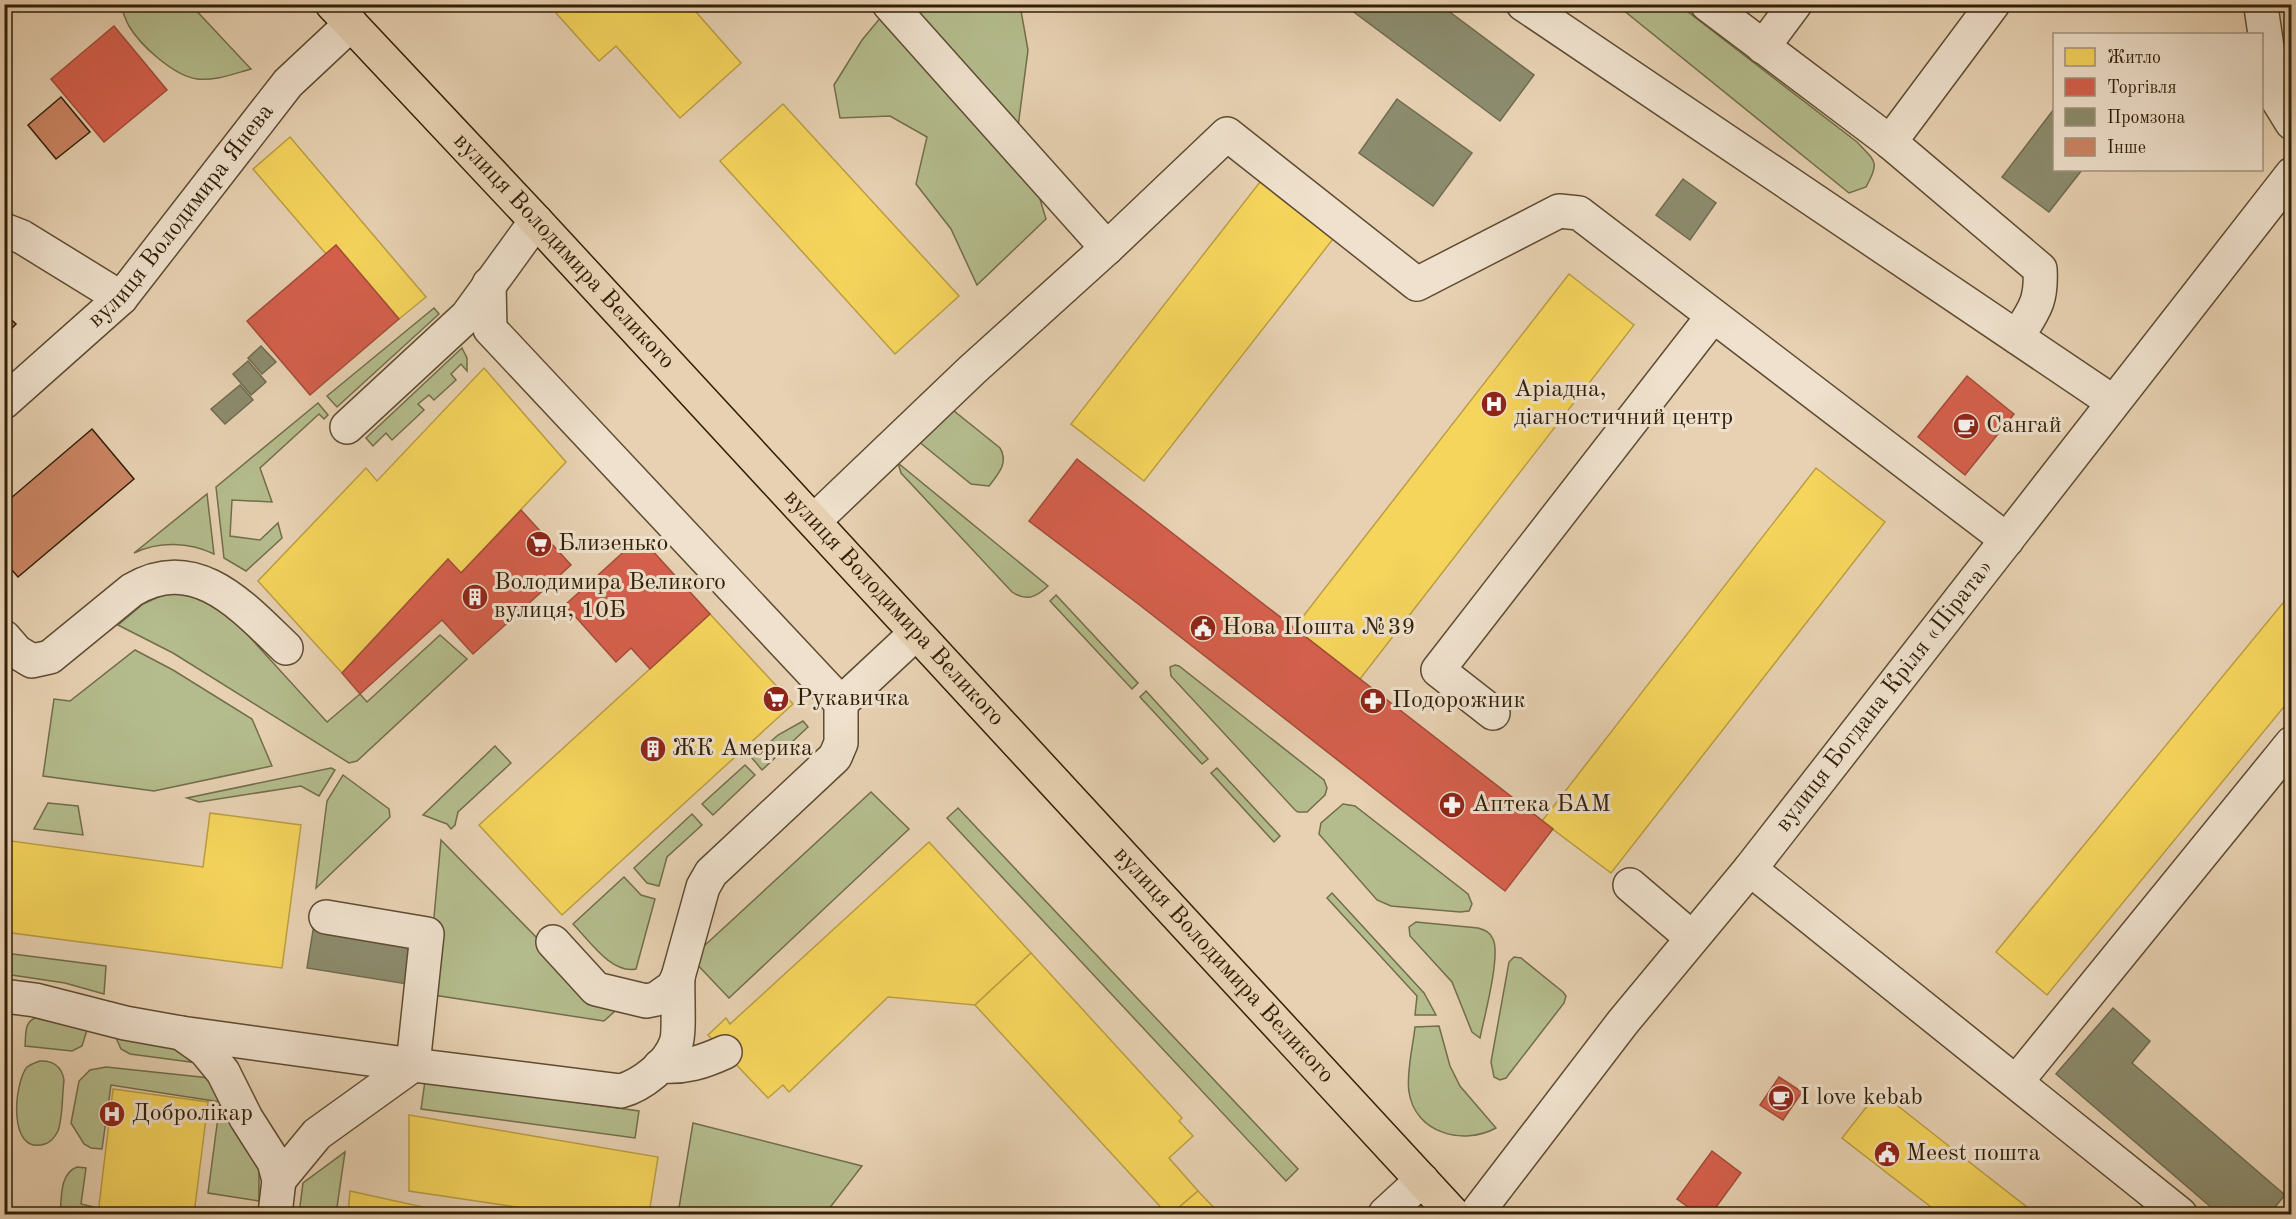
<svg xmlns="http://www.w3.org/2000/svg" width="2296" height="1219" font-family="'Old Standard TT',serif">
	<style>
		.green { fill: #b4bc8d; stroke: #726e4a; stroke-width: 1.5 }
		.homes { fill: #f6d55c; stroke: #bb9e42; stroke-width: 1.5 }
		.shops { fill: #d6604d; stroke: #a44c38; stroke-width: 1.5 }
		.industry { fill: #8c8c6e; stroke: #706b4f; stroke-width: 1.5 }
		.building { fill: #cc8564; stroke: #301f07; stroke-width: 1.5 }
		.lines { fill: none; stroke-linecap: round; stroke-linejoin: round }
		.minor-casing { stroke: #5e4c32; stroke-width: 36 }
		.major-casing { stroke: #301f07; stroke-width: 36 }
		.minor { stroke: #efe1cd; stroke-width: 33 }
		.major { stroke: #e7d1b2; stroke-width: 33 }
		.labels { text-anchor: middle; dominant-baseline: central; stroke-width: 6; stroke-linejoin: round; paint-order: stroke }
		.street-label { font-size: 24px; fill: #301f07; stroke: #efe1cd }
		.poi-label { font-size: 24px; fill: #301f07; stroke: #efe1cd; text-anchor: start }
	</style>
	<rect width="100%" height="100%" fill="#e7d1b2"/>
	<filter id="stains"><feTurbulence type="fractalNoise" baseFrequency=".00333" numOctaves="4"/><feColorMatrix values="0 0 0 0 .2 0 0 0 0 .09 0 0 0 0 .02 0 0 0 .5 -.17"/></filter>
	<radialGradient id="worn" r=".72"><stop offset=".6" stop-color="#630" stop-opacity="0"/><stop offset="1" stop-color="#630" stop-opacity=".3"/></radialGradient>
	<g class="green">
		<path d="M120,5H191L251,69C233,74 215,81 197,79C174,76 140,45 129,26C125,19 123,11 120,5Z"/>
		<path d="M891,5H1020L1028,50L1018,127L1046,219L977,285L951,229L916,184L927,137L890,116L840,118L834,85L862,40Z"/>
		<path d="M1617,5H1679L1857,142C1876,162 1880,162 1866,187L1849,193Z"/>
		<path d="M434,308L439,314L337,407L327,396Z"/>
		<path d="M462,348L467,358V371L461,364L451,374L456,380L434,400L429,395L418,404L424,410L392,440L386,433L373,446L366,438Z"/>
		<path d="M318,403L328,415L324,419L319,414L260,468L272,502L232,500L230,536L260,540L278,523L282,538L246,571L224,558L216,487Z"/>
		<path d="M949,410L954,411L1000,448C1009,463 998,474 989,486L971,484L918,441Z"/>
		<path d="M898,463L1048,586C1036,597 1027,602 1012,592L901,473Z"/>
		<path d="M207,494L214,554C189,542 159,541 134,553Z"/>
		<path d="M167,593L186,594L203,599L236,622L327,722L360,694L367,702L440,635L467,659L357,761L349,763L173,653L118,625L143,604Z"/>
		<path d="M1056,595L1138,683L1132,689L1050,601Z"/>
		<path d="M135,650L173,670L252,719L272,766L154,791L43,776L54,699L70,701Z"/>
		<path d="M1175,665L1179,666L1324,780L1327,788L1325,795L1307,812H1298L1295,810L1171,676L1170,667Z"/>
		<path d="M1146,691L1208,759L1202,764L1140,697Z"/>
		<path d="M803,721L808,727L762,770L752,758L778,735Z"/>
		<path d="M495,746L511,763L458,812L455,825L451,829L447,824L423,815Z"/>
		<path d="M745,765L755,775L713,815L702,804Z"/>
		<path d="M331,768L335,770L319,796L301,786L199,802L187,798Z"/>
		<path d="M1217,768L1280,836L1274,842L1211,773Z"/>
		<path d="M343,775L389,809L390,817L316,888L327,801Z"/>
		<path d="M871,792L909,829L729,998L691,958Z"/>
		<path d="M48,803L78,806L83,835L34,829Z"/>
		<path d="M1343,804L1355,806L1468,894L1472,904L1469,911L1460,912L1391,906L1377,900L1319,834L1321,823Z"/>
		<path d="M958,808L1298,1169L1286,1181L947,818Z"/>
		<path d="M692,814L702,825L667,857L659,886L647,883L634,868Z"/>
		<path d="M441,840L591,993L625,1002L604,1021L427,994Z"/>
		<path d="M624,877L641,895L655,899L636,969C611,974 589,940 573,924Z"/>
		<path d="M1332,893L1424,993L1436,1015H1415L1417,996L1327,898Z"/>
		<path d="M1416,922L1478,928C1485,930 1490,932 1493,939C1501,955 1484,1018 1480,1038L1472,1032L1452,982L1410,936L1409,927Z"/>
		<path d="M5,953L106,966L104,994L65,983L5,974Z"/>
		<path d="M1514,957L1521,958L1563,992L1566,996L1564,1003L1506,1078L1500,1080L1494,1077L1491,1062L1509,962Z"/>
		<path d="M36,1018L87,1030L82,1046L72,1051L25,1046C26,1035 24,1021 36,1018Z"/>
		<path d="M1439,1026L1450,1066L1460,1086L1496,1128C1463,1146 1415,1133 1409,1092C1406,1074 1413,1046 1415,1027Z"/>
		<path d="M116,1038L171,1047L198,1063L130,1054L121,1049Z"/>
		<path d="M40,1061C53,1060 62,1067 64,1080C62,1096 63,1117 58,1131C55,1137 51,1142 45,1144C7,1156 14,1083 27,1067C31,1064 35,1063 40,1061Z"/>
		<path d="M106,1067L210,1078L259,1165V1201L208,1193L220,1102L111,1085L102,1149L91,1148L84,1144L71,1123L79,1081L90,1070Z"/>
		<path d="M425,1081L639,1111L635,1138L421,1109Z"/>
		<path d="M693,1123L862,1166L825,1214H678Z"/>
		<path d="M345,1152L336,1214H299L303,1183Z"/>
		<path d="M77,1167L86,1168L81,1204L94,1207L93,1214H60C62,1198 59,1174 77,1167Z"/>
	</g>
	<g class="homes">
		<path d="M548,4H689L741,63L680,118L616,46L599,61Z"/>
		<path d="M783,104L959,296L895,354L720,161Z"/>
		<path d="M290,137L426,297L399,319L336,245L326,254L253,169Z"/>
		<path d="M1260,182L1333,239L1144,481L1071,424Z"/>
		<path d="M1569,274L1634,325L1360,679L1294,628Z"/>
		<path d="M484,368L566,462L461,573L448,559L342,673L258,581L366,468L377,481Z"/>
		<path d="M1816,468L1885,522L1611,873L1542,821Z"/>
		<path d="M2292,592V697L2047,995L1996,952Z"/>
		<path d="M710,614L793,704L562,915L479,825Z"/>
		<path d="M210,813L301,825L282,968L4,932V840L203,867Z"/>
		<path d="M929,842L1031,953L975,1005L888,997L789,1092L783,1085L768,1098L708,1035L726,1018L730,1024Z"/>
		<path d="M1031,953L1182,1118L1179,1121L1193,1136L1169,1158L1198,1191L1171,1214H1167L975,1005Z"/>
		<path d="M113,1089L208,1102L194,1214H98Z"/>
		<path d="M1879,1091L1964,1158L2036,1214H1940L1842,1138Z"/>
		<path d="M409,1115L658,1157L649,1214H563L409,1191Z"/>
		<path d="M350,1191L441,1211L440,1214H348Z"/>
		<path d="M1198,1191L1220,1214H1171Z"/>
	</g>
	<g class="shops">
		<path d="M114,26L167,90L104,142L51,79Z"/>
		<path d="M336,245L399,319L310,395L247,321Z"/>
		<path d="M1967,376L2014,414L1965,475L1918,437Z"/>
		<path d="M1077,459L1553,829L1505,891L1137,603L1029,521Z"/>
		<path d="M521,510L571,565L473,654L442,620L360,694L342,673L448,559L461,573Z"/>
		<path d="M640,537L710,614L650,669L631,648L616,662L565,605Z"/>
		<path d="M1779,1077L1802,1092L1783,1120L1760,1105Z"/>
		<path d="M1712,1151L1741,1173L1711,1214H1698L1677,1199Z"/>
	</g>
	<g class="industry">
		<path d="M1343,4H1439L1534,75L1500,121Z"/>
		<path d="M1397,99L1472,153L1433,206L1359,153Z"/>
		<path d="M2054,109V170H2082L2049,212L2002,177Z"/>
		<path d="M1683,179L1716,203L1690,240L1656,215Z"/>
		<path d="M261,346L276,362L262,374L248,358Z"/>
		<path d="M248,361L266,382L251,395L233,374Z"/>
		<path d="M240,385L253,400L225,424L211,409Z"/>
		<path d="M314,924L414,941L407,984L307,968Z"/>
		<path d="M2113,1008L2150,1041L2132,1063L2285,1195L2269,1214H2219L2056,1074Z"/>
	</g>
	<g class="building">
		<path d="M61,97L90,132L56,159L28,125Z"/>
		<path d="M4,313L16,324L4,336Z"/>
		<path d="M92,429L134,479L18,577L4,561V504Z"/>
	</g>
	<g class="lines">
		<defs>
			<g id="minor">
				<path d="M889,4L1107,248"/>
				<path d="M1523,4L2113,402"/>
				<path d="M1707,4L1890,142L2040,269C2042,302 2034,310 2017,337"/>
				<path d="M2263,4L2261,7L2274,94L2292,123"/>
				<path d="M1763,47L1795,4"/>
				<path d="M1890,142L1993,4"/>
				<path d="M4,230L22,237L121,298"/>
				<path d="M489,284L490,329L841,703V743L835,757L711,873L703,887L678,977L673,987L656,999L646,1001L596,989L553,942"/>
				<path id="s1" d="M4,402L121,298L288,83L351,24"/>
				<path d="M347,427L467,316L536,221"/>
				<path d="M814,521L972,370L1107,248L1227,134L1417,284L1559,211L1579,213L2007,540"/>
				<path d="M4,637L17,652L32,661L50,657L132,590C196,552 243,607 286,648"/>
				<path d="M841,703L916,633"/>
				<path d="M1493,713L1438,670L1713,316"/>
				<path d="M1750,869L2180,1214"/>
				<path d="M1630,885L1692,938"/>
				<path d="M4,996L35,1000L125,1023L181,1033L205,1050L223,1072L246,1118L274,1162L279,1180L275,1214"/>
				<path d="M181,1033L413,1065L621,1091C642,1085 669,1064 676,1043C680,1033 677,991 678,977"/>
				<path d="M660,1066C685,1068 703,1062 725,1052"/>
				<path d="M2017,1081L2292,743"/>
				<path d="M279,1180L317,1134L413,1065L427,934L326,917"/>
				<path d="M1385,1214L1422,1180"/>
				<path id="s2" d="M1476,1214L1623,1022L1750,869L2292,174"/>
			</g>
			<g id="major">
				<path id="s3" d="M332,4L536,221L1453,1214"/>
			</g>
		</defs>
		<use href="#minor" class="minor-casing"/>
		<use href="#major" class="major-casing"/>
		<use href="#minor" class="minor"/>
		<use href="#major" class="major"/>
	</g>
	<defs>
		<symbol id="hospital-disc" viewBox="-11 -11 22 22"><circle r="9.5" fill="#8f2418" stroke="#efe1cd"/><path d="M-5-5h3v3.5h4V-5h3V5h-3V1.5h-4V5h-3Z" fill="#fff"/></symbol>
		<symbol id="cafe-disc" viewBox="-11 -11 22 22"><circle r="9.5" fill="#8f2418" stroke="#efe1cd"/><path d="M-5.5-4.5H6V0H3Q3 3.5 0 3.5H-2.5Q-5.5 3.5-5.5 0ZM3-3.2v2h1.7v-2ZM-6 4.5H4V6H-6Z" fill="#fff"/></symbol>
		<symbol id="supermarket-disc" viewBox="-11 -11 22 22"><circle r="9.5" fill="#8f2418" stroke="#efe1cd"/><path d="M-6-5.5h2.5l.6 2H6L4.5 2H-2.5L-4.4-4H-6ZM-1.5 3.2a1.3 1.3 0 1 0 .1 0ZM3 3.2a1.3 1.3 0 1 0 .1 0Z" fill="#fff"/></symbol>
		<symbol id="building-disc" viewBox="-11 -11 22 22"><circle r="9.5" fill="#8f2418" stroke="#efe1cd"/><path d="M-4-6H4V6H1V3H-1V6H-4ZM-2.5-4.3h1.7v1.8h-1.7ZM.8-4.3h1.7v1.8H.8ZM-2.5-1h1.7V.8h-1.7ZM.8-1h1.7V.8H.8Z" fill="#fff"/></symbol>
		<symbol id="civic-disc" viewBox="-11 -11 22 22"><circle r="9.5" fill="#8f2418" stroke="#efe1cd"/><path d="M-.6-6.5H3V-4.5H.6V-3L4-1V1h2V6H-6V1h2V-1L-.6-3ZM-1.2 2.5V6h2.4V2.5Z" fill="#fff"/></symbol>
		<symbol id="pharmacy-disc" viewBox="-11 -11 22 22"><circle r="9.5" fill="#8f2418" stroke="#efe1cd"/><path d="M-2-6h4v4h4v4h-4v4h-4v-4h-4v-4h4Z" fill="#fff"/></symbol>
	</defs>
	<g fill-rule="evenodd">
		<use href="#hospital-disc" x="1479" y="389" width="30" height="30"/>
		<use href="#cafe-disc" x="1951" y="411" width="30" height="30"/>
		<use href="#supermarket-disc" x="524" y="529" width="30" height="30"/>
		<use href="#building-disc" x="460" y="582" width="30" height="30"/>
		<use href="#civic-disc" x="1188" y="613" width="30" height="30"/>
		<use href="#supermarket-disc" x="761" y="684" width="30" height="30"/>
		<use href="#pharmacy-disc" x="1358" y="686" width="30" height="30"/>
		<use href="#building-disc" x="638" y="734" width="30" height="30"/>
		<use href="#pharmacy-disc" x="1437" y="790" width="30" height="30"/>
		<use href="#cafe-disc" x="1766" y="1083" width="30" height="30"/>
		<use href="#hospital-disc" x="97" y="1099" width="30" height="30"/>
		<use href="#civic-disc" x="1872" y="1139" width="30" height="30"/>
	</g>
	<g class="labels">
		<g class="street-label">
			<text stroke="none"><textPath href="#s1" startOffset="258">вулиця Володимира Янева</textPath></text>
			<text stroke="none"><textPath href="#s3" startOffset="339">вулиця Володимира Великого</textPath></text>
			<text stroke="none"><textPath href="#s3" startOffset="825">вулиця Володимира Великого</textPath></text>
			<text stroke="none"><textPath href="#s2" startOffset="660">вулиця Богдана Кріля «Пірата»</textPath></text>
			<text stroke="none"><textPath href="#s3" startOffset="1311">вулиця Володимира Великого</textPath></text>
		</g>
		<g class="poi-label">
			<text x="1514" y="390">Аріадна,<tspan x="1514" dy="28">діагностичний центр</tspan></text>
			<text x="1986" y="426">Сангай</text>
			<text x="558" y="544">Близенько</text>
			<text x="494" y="583">Володимира Великого<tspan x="494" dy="28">вулиця, 10Б</tspan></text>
			<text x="1222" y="628">Нова Пошта №39</text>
			<text x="796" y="699">Рукавичка</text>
			<text x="1392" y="701">Подорожник</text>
			<text x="672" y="749">ЖК Америка</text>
			<text x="1472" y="805">Аптека БАМ</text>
			<text x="1800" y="1098">I love kebab</text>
			<text x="132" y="1114">Добролікар</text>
			<text x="1906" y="1154">Meest пошта</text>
		</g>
	</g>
	<rect width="2296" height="1219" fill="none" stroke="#e7d1b2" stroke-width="24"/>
	<rect x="6" y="6" width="2284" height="1207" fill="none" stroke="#301f07" stroke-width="3"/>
	<rect x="12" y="12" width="2272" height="1195" fill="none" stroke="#301f07" stroke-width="1.5"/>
	<rect x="2053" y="33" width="210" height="138" fill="#efe1cd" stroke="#a3937e" stroke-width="1.5"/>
	<rect x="2065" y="48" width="30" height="18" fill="#f6d55c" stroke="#a3937e" stroke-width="1.5"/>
	<text x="2107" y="63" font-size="18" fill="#301f07">Житло</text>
	<rect x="2065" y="78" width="30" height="18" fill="#d6604d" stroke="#a3937e" stroke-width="1.5"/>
	<text x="2107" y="93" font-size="18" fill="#301f07">Торгівля</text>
	<rect x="2065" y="108" width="30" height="18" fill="#8c8c6e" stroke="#a3937e" stroke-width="1.5"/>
	<text x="2107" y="123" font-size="18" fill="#301f07">Промзона</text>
	<rect x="2065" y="138" width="30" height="18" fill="#cc8564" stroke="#a3937e" stroke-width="1.5"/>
	<text x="2107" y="153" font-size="18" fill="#301f07">Інше</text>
	<rect width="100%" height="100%" filter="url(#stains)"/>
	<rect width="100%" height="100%" fill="url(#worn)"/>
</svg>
